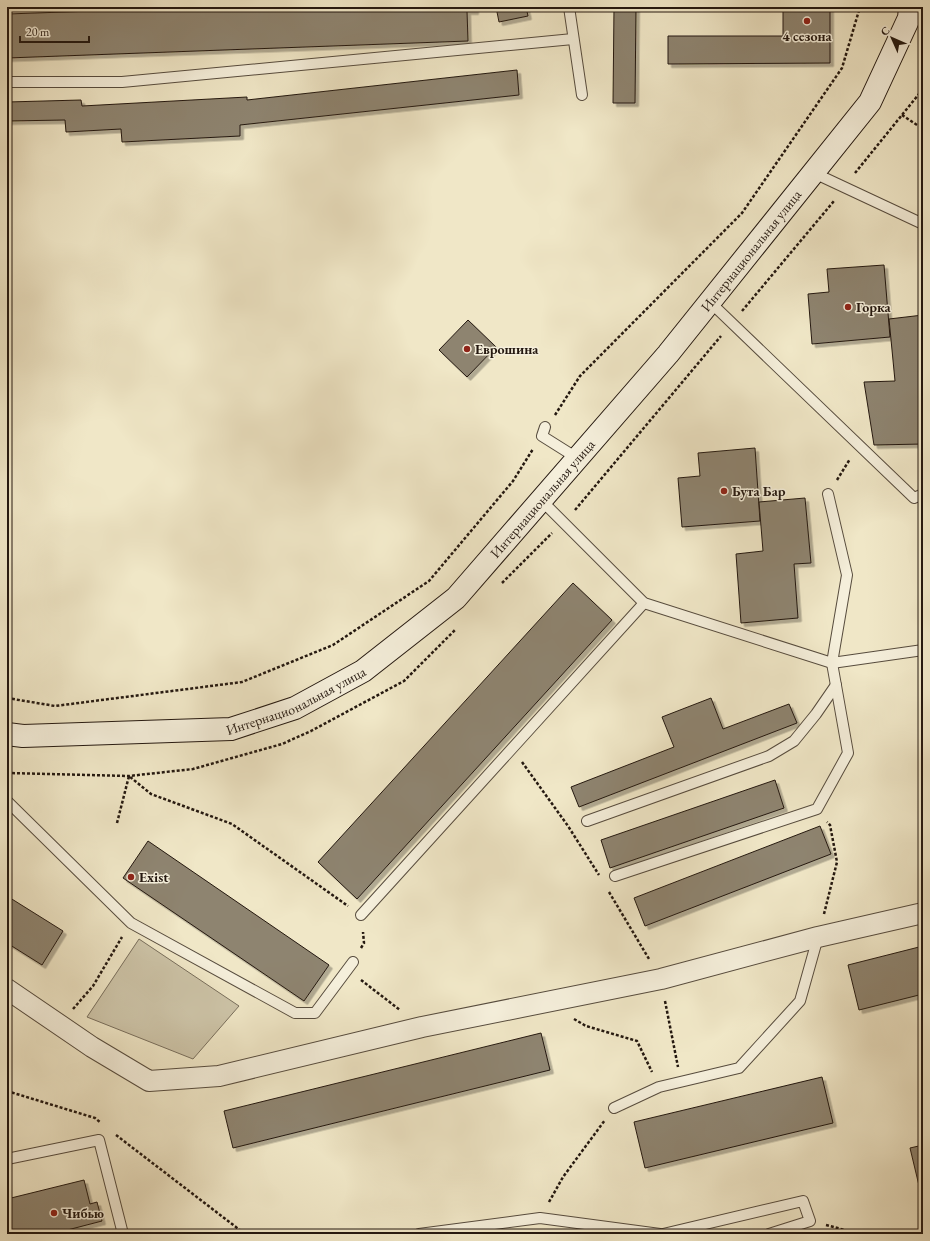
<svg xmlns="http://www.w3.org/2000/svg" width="930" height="1241" font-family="'EB Garamond',serif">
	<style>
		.green { fill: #cdc4a8; stroke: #786e5c }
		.building { fill: #8e846f; stroke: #241810; filter: url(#shadow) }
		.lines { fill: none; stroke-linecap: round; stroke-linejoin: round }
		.service-casing { stroke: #574c3e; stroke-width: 12 }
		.minor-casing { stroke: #574c3e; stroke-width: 22 }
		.secondary-casing { stroke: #241810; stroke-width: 24 }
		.path { stroke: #241810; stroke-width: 2.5; stroke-dasharray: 3 2; stroke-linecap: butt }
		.service { stroke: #f5efdb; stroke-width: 10 }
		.minor { stroke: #f5efdb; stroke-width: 20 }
		.secondary { stroke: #f5efdb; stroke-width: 22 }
		.poi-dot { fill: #8f2418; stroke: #f5efdb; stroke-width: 1.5 }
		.labels { text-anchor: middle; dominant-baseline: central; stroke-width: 3; stroke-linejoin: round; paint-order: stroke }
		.poi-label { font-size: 14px; font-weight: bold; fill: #241810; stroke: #f5efdb; text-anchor: start }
		.street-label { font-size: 14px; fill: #241810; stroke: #f5efdb }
	</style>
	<defs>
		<filter id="shadow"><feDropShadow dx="3.5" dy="3.5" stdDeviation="0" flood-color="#0004"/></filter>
	</defs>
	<rect width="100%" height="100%" fill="#f0e7c7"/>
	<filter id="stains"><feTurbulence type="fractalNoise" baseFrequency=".005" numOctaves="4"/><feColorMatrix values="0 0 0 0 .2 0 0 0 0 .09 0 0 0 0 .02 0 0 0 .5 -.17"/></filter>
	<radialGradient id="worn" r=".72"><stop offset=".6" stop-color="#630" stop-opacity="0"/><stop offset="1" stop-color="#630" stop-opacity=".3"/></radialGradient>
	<path class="green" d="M139,939L239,1006L193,1059L87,1017Z"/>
	<g class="building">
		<path d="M207,7H475V11H467L468,41L7,58V14Z"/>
		<path d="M496,7H526L528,16L499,22Z"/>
		<path d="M614,7H636L635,103H613Z"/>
		<path d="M783,7H830V63L668,64V36H783Z"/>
		<path d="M517,70L519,95L240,125V136L122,142L121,129L66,132L65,120L7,121V102L81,100L82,106L247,97V100Z"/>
		<path d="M884,265L890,337L812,344L808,294L829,292L827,269Z"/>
		<path d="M923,315V444L874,445L864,382L895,381L889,319Z"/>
		<path d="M468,320L496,347L467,377L439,350Z"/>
		<path d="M755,448L760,521L682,527L678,478L700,476L698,453Z"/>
		<path d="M805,498L811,563L794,564L798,618L741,623L736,554L763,551L759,502Z"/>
		<path d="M573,583L612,620L357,899L318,862Z"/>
		<path d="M711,698L723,729L789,704L797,723L579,807L571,787L674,747L662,717Z"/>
		<path d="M775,780L784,808L610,868L601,840Z"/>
		<path d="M820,826L831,854L645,926L634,898Z"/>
		<path d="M148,841L329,965L304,1001L123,878Z"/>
		<path d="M7,896L63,931L42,965L7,943Z"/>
		<path d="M923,946V994L859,1010L848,965Z"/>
		<path d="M541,1033L550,1070L233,1148L224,1111Z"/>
		<path d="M822,1077L833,1123L645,1168L634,1122Z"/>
		<path d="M923,1145V1193L921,1194L910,1148Z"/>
		<path d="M84,1180L90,1204L97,1202L102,1221L52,1234H7V1199Z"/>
	</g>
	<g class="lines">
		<defs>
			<g id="service">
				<path d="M569,7L582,95"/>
				<path d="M7,82H122L573,39"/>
				<path d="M814,173L923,224"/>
				<path d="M710,302L914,498L923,494"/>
				<path d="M545,427L542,436L577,458"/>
				<path d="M541,500L644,603L832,663L923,650"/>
				<path d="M7,801L131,923L295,1013H315L353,962"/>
				<path d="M587,821L769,756L794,741L816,714L836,685"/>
				<path d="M615,876L817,809L848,753L832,663L847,575L828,494"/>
				<path d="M361,915L644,603"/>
				<path d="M614,1108L659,1087L739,1068L800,1001L818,937"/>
				<path d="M7,1159L99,1140L123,1234"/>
				<path d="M419,1234L540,1218L660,1234"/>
				<path d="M663,1234L803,1201L810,1221L769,1234"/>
			</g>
			<path id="minor" d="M7,989L92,1047L149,1081L219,1076L422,1027L661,979L818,937L923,913"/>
			<g id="secondary">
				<path id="s1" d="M7,734L23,736L231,729L295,708L363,671L456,598L668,354L870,102L909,18L910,7"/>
			</g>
		</defs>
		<use href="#service" class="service-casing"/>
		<use href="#minor" class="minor-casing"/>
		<use href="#secondary" class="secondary-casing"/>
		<g class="path">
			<path d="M902,115L923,129"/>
			<path d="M855,173L923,89"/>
			<path d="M742,311L834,201"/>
			<path d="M555,415L580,376L742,213L842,68L860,7"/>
			<path d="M837,480L850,459"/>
			<path d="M575,510L721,336"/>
			<path d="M502,583L552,533"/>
			<path d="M7,698L55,706L242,682L333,645L429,581L513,481L533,449"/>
			<path d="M522,762L568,826L599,875"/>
			<path d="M7,773L129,776L193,769L282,744L311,731L404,681L456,629"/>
			<path d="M117,823L129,776L151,794L232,824L348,906"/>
			<path d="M609,892L649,959"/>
			<path d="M824,914L837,862L830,825L827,822"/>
			<path d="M361,948L364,943L363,932"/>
			<path d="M361,980L400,1010"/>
			<path d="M665,1001L678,1067"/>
			<path d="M73,1009L93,986L122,937"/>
			<path d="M574,1019L586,1026L637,1041L652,1072"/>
			<path d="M7,1091L95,1118L101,1123"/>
			<path d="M116,1135L245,1234"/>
			<path d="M549,1202L563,1177L605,1120"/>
			<path d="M826,1225L860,1234"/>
		</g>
		<use href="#service" class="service"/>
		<use href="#minor" class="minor"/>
		<use href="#secondary" class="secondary"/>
	</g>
	<g class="poi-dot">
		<circle cx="807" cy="21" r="4"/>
		<circle cx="848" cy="307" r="4"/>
		<circle cx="467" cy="349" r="4"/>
		<circle cx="724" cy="491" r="4"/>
		<circle cx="131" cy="877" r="4"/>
		<circle cx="54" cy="1213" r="4"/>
	</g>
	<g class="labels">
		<g class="poi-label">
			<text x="807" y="36" text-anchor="middle">4 сезона</text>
			<text x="856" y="307">Горка</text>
			<text x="475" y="349">Еврошина</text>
			<text x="732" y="491">Бута Бар</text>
			<text x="139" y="877">Exist</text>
			<text x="62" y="1213">Чибью</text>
		</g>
		<g class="street-label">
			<text stroke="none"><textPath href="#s1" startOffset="943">Интернациональная улица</textPath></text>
			<text stroke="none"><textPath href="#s1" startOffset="619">Интернациональная улица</textPath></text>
			<text stroke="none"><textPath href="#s1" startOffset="295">Интернациональная улица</textPath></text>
		</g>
	</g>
	<rect width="930" height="1241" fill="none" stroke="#f0e7c7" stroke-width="24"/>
	<rect x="8" y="8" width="914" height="1225" fill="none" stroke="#241810" stroke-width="2"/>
	<rect x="12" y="12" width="906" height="1217" fill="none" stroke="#241810"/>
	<g transform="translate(892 38) rotate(315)" stroke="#f5efdb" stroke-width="3" paint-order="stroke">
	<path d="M0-3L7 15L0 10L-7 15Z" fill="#241810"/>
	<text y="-6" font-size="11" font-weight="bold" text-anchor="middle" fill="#241810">С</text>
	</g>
	<path d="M20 36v6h69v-6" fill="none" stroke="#241810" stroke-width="2"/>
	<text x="26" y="36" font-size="12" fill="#241810" stroke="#f5efdb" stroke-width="3" paint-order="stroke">20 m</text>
	<rect width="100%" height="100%" filter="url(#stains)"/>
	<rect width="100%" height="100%" fill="url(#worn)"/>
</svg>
